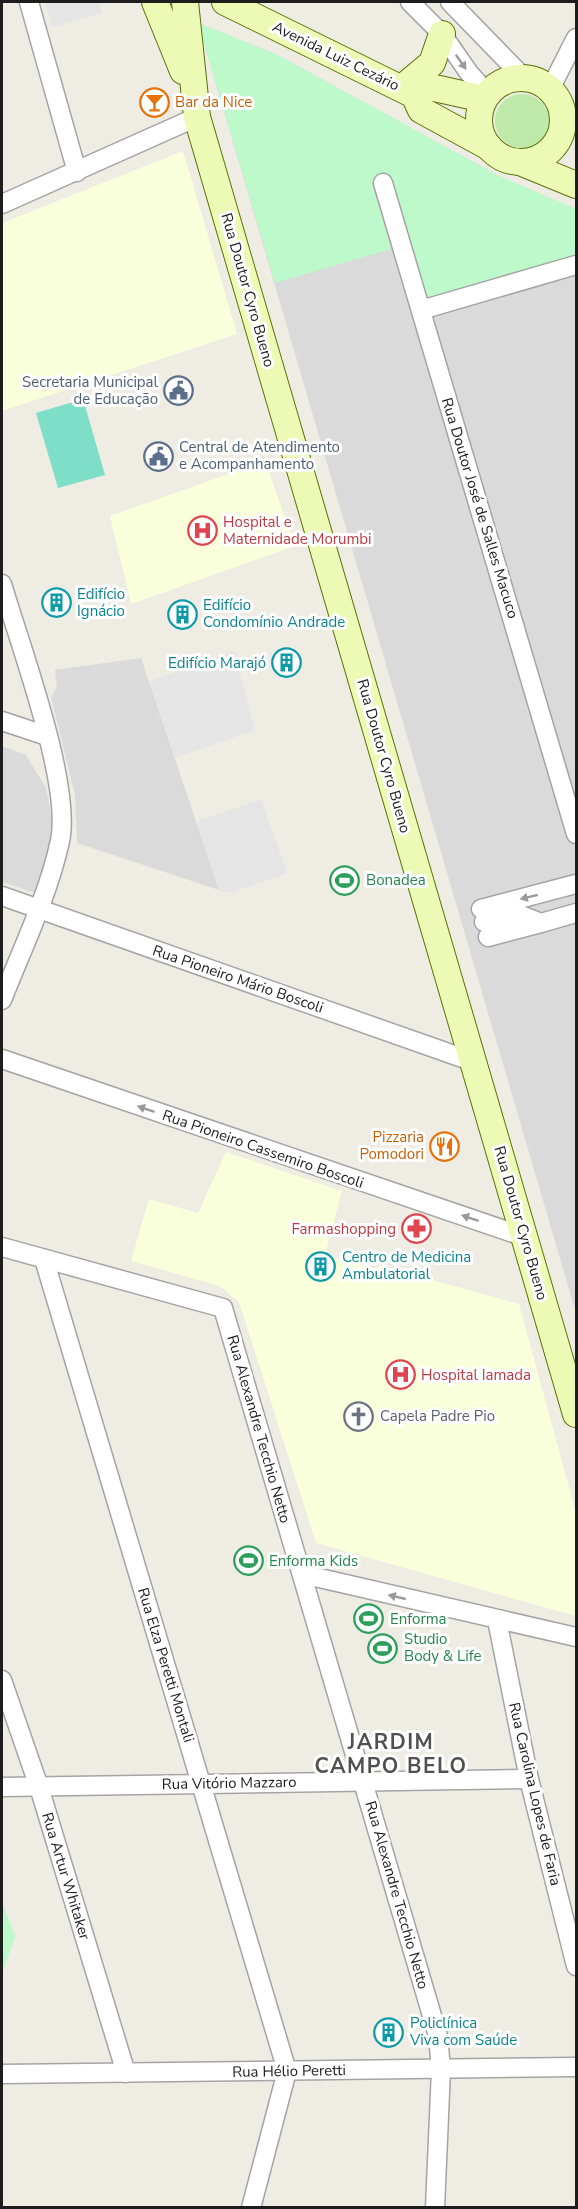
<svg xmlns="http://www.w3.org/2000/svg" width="578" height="2209" font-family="'Nunito Sans',sans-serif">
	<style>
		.residential { fill: #dbdada }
		.education { fill: #faffdb }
		.grass { fill: #bfe9a8 }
		.park { fill: #bef9cb }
		.pitch { fill: #7fdec7 }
		.parking { fill: #e5e5e5 }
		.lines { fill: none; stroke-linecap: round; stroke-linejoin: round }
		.street-casing { stroke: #a4a4a4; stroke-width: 21 }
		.secondary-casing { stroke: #587404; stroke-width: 28 }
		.street { stroke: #fff; stroke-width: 18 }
		.secondary { stroke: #edfab5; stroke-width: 26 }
		.oneway { fill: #999 }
		.labels { text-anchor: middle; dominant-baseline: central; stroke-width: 6; stroke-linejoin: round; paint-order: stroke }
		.street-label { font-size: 15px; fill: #1d1d1d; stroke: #fff }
		.food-label { font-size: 15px; fill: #c56008; stroke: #fff; text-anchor: start }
		.service-label { font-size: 15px; fill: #4e5e75; stroke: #fff; text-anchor: end }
		.health-label { font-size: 15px; fill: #be3a42; stroke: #fff; text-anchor: start }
		.culture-label { font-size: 15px; fill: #0d838f; stroke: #fff; text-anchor: start }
		.leisure-label { font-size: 15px; fill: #27864d; stroke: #fff; text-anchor: start }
		.worship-label { font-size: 15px; fill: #5b616d; stroke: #fff; text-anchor: start }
		.district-label { font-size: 21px; font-weight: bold; letter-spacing: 1.5px; fill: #505050; stroke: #fff }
	</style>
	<rect width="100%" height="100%" fill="#eeece3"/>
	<g class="residential">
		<path d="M198,23L278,55L499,176L576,209V1313Z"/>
		<path d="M141,658L219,890L77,843L75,795L51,697L57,688L55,670Z"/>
		<path d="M2,746L26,755L46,788L55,836L35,893L2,882Z"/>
	</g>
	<g class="education">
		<path d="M183,151L237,334L2,411V223Z"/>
		<path d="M265,461L295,546L131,604L110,516Z"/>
		<path d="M226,1152L342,1191L325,1255L377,1269L378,1266L385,1267L519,1304L576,1513V1616L316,1543L239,1302L220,1286L131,1261L149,1199L198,1213Z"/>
	</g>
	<circle class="grass" cx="522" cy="121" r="27"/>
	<g class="park">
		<path d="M198,23L278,55L499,176L576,209V259L426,301L390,178L372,184L391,249L275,283Z"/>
		<path d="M2,1902L15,1936L2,1974Z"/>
	</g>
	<path class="pitch" d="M83,399L105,475L58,488L36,413Z"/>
	<g class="parking">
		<path d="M45,2H99L102,13L53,27Z"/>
		<path d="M234,651L255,730L175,758L149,681Z"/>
		<path d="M261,799L287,873L231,893L219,890L196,822Z"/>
	</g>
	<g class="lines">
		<defs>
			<g id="street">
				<path d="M29,2L77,172"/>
				<path d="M410,2L442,34L469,73L488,94"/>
				<path d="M450,2L524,78"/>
				<path d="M550,89L576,38"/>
				<path d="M383,183L576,834"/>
				<path d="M2,204L197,117"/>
				<path d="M421,310L576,265"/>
				<path d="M2,584C20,645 72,784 60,841C48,896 22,949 2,1000"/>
				<path d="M2,721L47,736"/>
				<path d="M2,896L474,1062"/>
				<path d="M481,909L576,884"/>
				<path d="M484,922L516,913L541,923L576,913"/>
				<path d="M488,937L541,923"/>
				<path d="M2,1059L525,1237"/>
				<path d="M2,1247L223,1308L438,2036L441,2069L435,2208"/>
				<path d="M44,1259L287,2071L251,2208"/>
				<path d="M302,1574L576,1637"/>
				<path d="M497,1620L529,1779L576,1966"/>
				<path d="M2,1680L39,1787L126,2073"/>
				<path d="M2,1787L529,1779"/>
				<path d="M2,2074L576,2067"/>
			</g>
			<g id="secondary">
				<path d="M155,2L183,71"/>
				<path d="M185,2L197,117L576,1414"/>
				<path d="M225,2L414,95L421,110L489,147"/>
				<circle cx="521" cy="120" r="42"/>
				<path d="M402,88L432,63L442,34"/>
				<path d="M414,95L430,87L484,99"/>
				<path d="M520,162L576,185"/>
			</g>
		</defs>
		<use href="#street" class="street-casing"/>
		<use href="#secondary" class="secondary-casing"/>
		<use href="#street" class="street"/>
		<use href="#secondary" class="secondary"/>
	</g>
	<defs><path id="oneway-solid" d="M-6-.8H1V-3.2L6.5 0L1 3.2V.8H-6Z" transform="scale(1.5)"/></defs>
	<g class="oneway">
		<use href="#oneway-solid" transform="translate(461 62) rotate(55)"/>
		<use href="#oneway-solid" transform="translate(529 897) rotate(166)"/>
		<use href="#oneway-solid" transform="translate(146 1109) rotate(-161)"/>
		<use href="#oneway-solid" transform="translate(470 1218) rotate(-161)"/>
		<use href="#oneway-solid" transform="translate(397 1597) rotate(-167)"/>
	</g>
	<defs>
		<symbol id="bar-ring" viewBox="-11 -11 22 22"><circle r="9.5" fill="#fff" stroke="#e8710a" stroke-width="1.5"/><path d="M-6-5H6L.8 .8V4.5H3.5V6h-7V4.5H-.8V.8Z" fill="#e8710a"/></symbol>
		<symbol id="civic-ring" viewBox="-11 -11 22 22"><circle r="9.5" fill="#fff" stroke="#5c6f8a" stroke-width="1.5"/><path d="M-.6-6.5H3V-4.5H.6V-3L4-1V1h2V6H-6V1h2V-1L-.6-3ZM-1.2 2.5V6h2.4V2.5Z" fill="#5c6f8a"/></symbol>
		<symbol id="hospital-ring" viewBox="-11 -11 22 22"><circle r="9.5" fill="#fff" stroke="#e0444e" stroke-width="1.5"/><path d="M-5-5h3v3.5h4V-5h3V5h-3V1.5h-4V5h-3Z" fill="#e0444e"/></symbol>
		<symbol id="building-ring" viewBox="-11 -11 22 22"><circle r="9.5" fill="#fff" stroke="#0f9aa8" stroke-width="1.5"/><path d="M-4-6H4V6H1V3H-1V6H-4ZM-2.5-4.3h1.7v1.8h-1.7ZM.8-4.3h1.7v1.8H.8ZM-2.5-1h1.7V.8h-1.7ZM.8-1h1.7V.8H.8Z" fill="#0f9aa8"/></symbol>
		<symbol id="stadium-ring" viewBox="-11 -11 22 22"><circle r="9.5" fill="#fff" stroke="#2e9e5b" stroke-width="1.5"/><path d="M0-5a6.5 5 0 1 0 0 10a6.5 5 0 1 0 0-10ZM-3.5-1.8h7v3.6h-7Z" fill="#2e9e5b"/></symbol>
		<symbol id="restaurant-ring" viewBox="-11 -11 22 22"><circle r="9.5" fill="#fff" stroke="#e8710a" stroke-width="1.5"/><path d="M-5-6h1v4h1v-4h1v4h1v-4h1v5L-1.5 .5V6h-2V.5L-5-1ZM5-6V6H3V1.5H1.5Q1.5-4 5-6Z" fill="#e8710a"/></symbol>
		<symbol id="pharmacy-ring" viewBox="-11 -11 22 22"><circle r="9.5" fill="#fff" stroke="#e0444e" stroke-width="1.5"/><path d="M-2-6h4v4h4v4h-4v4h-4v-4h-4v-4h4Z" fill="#e0444e"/></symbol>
		<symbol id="church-ring" viewBox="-11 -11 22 22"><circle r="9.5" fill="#fff" stroke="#6b7280" stroke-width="1.5"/><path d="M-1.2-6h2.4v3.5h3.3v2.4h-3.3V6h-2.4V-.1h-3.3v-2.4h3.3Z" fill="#6b7280"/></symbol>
	</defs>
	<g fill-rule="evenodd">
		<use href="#bar-ring" x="138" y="86" width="33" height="33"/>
		<use href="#civic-ring" x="162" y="374" width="33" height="33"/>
		<use href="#civic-ring" x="142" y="440" width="33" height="33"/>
		<use href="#hospital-ring" x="186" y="514" width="33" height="33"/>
		<use href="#building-ring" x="40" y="586" width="33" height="33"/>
		<use href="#building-ring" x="166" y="598" width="33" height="33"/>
		<use href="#building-ring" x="270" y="646" width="33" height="33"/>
		<use href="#stadium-ring" x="328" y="864" width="33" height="33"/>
		<use href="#restaurant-ring" x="428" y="1130" width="33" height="33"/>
		<use href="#pharmacy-ring" x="400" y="1212" width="33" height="33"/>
		<use href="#building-ring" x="304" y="1250" width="33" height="33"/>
		<use href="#hospital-ring" x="384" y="1358" width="33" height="33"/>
		<use href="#church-ring" x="342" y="1400" width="33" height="33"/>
		<use href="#stadium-ring" x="232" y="1544" width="33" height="33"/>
		<use href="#stadium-ring" x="352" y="1602" width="33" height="33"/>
		<use href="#stadium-ring" x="366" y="1632" width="33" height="33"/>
		<use href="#building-ring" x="372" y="2016" width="33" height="33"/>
	</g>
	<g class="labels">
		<g class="street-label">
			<text transform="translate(336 56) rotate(26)">Avenida Luiz Cezário</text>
			<text transform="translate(248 290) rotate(74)">Rua Doutor Cyro Bueno</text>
			<text transform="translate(480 508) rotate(73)">Rua Doutor José de Salles Macuco</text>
			<text transform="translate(384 756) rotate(74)">Rua Doutor Cyro Bueno</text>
			<text transform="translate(238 979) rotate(19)">Rua Pioneiro Mário Boscoli</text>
			<text transform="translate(263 1149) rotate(19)">Rua Pioneiro Cassemiro Boscoli</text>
			<text transform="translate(521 1223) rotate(74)">Rua Doutor Cyro Bueno</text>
			<text transform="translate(259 1429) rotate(74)">Rua Alexandre Tecchio Netto</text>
			<text transform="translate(166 1665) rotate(73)">Rua Elza Peretti Montali</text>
			<text transform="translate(229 1783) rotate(-1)">Rua Vitório Mazzaro</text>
			<text transform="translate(535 1794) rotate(77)">Rua Carolina Lopes de Faria</text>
			<text transform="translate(66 1876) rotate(73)">Rua Artur Whitaker</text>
			<text transform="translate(397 1895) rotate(74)">Rua Alexandre Tecchio Netto</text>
			<text transform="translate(289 2071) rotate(-1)">Rua Hélio Peretti</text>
		</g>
		<g class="food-label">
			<text x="175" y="102">Bar da Nice</text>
			<text x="424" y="1137" text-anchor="end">Pizzaria<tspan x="424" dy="17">Pomodori</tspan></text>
		</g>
		<g class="service-label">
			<text x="158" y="382">Secretaria Municipal<tspan x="158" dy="17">de Educação</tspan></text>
			<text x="179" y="447" text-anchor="start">Central de Atendimento<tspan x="179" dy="17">e Acompanhamento</tspan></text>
		</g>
		<g class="health-label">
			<text x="223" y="522">Hospital e<tspan x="223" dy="17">Maternidade Morumbi</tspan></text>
			<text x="396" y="1229" text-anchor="end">Farmashopping</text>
			<text x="421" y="1375">Hospital Iamada</text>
		</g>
		<g class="culture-label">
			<text x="77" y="594">Edifício<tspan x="77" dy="17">Ignácio</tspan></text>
			<text x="203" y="605">Edifício<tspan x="203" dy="17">Condomínio Andrade</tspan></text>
			<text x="266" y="663" text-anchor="end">Edifício Marajó</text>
			<text x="342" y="1257">Centro de Medicina<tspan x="342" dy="17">Ambulatorial</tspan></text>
			<text x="410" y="2023">Policlínica<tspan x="410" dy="17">Viva com Saúde</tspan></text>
		</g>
		<g class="leisure-label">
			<text x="366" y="880">Bonadea</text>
			<text x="269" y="1561">Enforma Kids</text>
			<text x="390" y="1619">Enforma</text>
			<text x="404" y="1639">Studio<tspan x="404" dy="17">Body &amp; Life</tspan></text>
		</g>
		<g class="worship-label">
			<text x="380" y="1416">Capela Padre Pio</text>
		</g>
		<g class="district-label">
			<text x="391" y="1742">JARDIM<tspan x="391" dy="24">CAMPO BELO</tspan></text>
		</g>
	</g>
	<rect width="578" height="2209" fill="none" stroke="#1d1d1d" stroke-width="6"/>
</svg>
